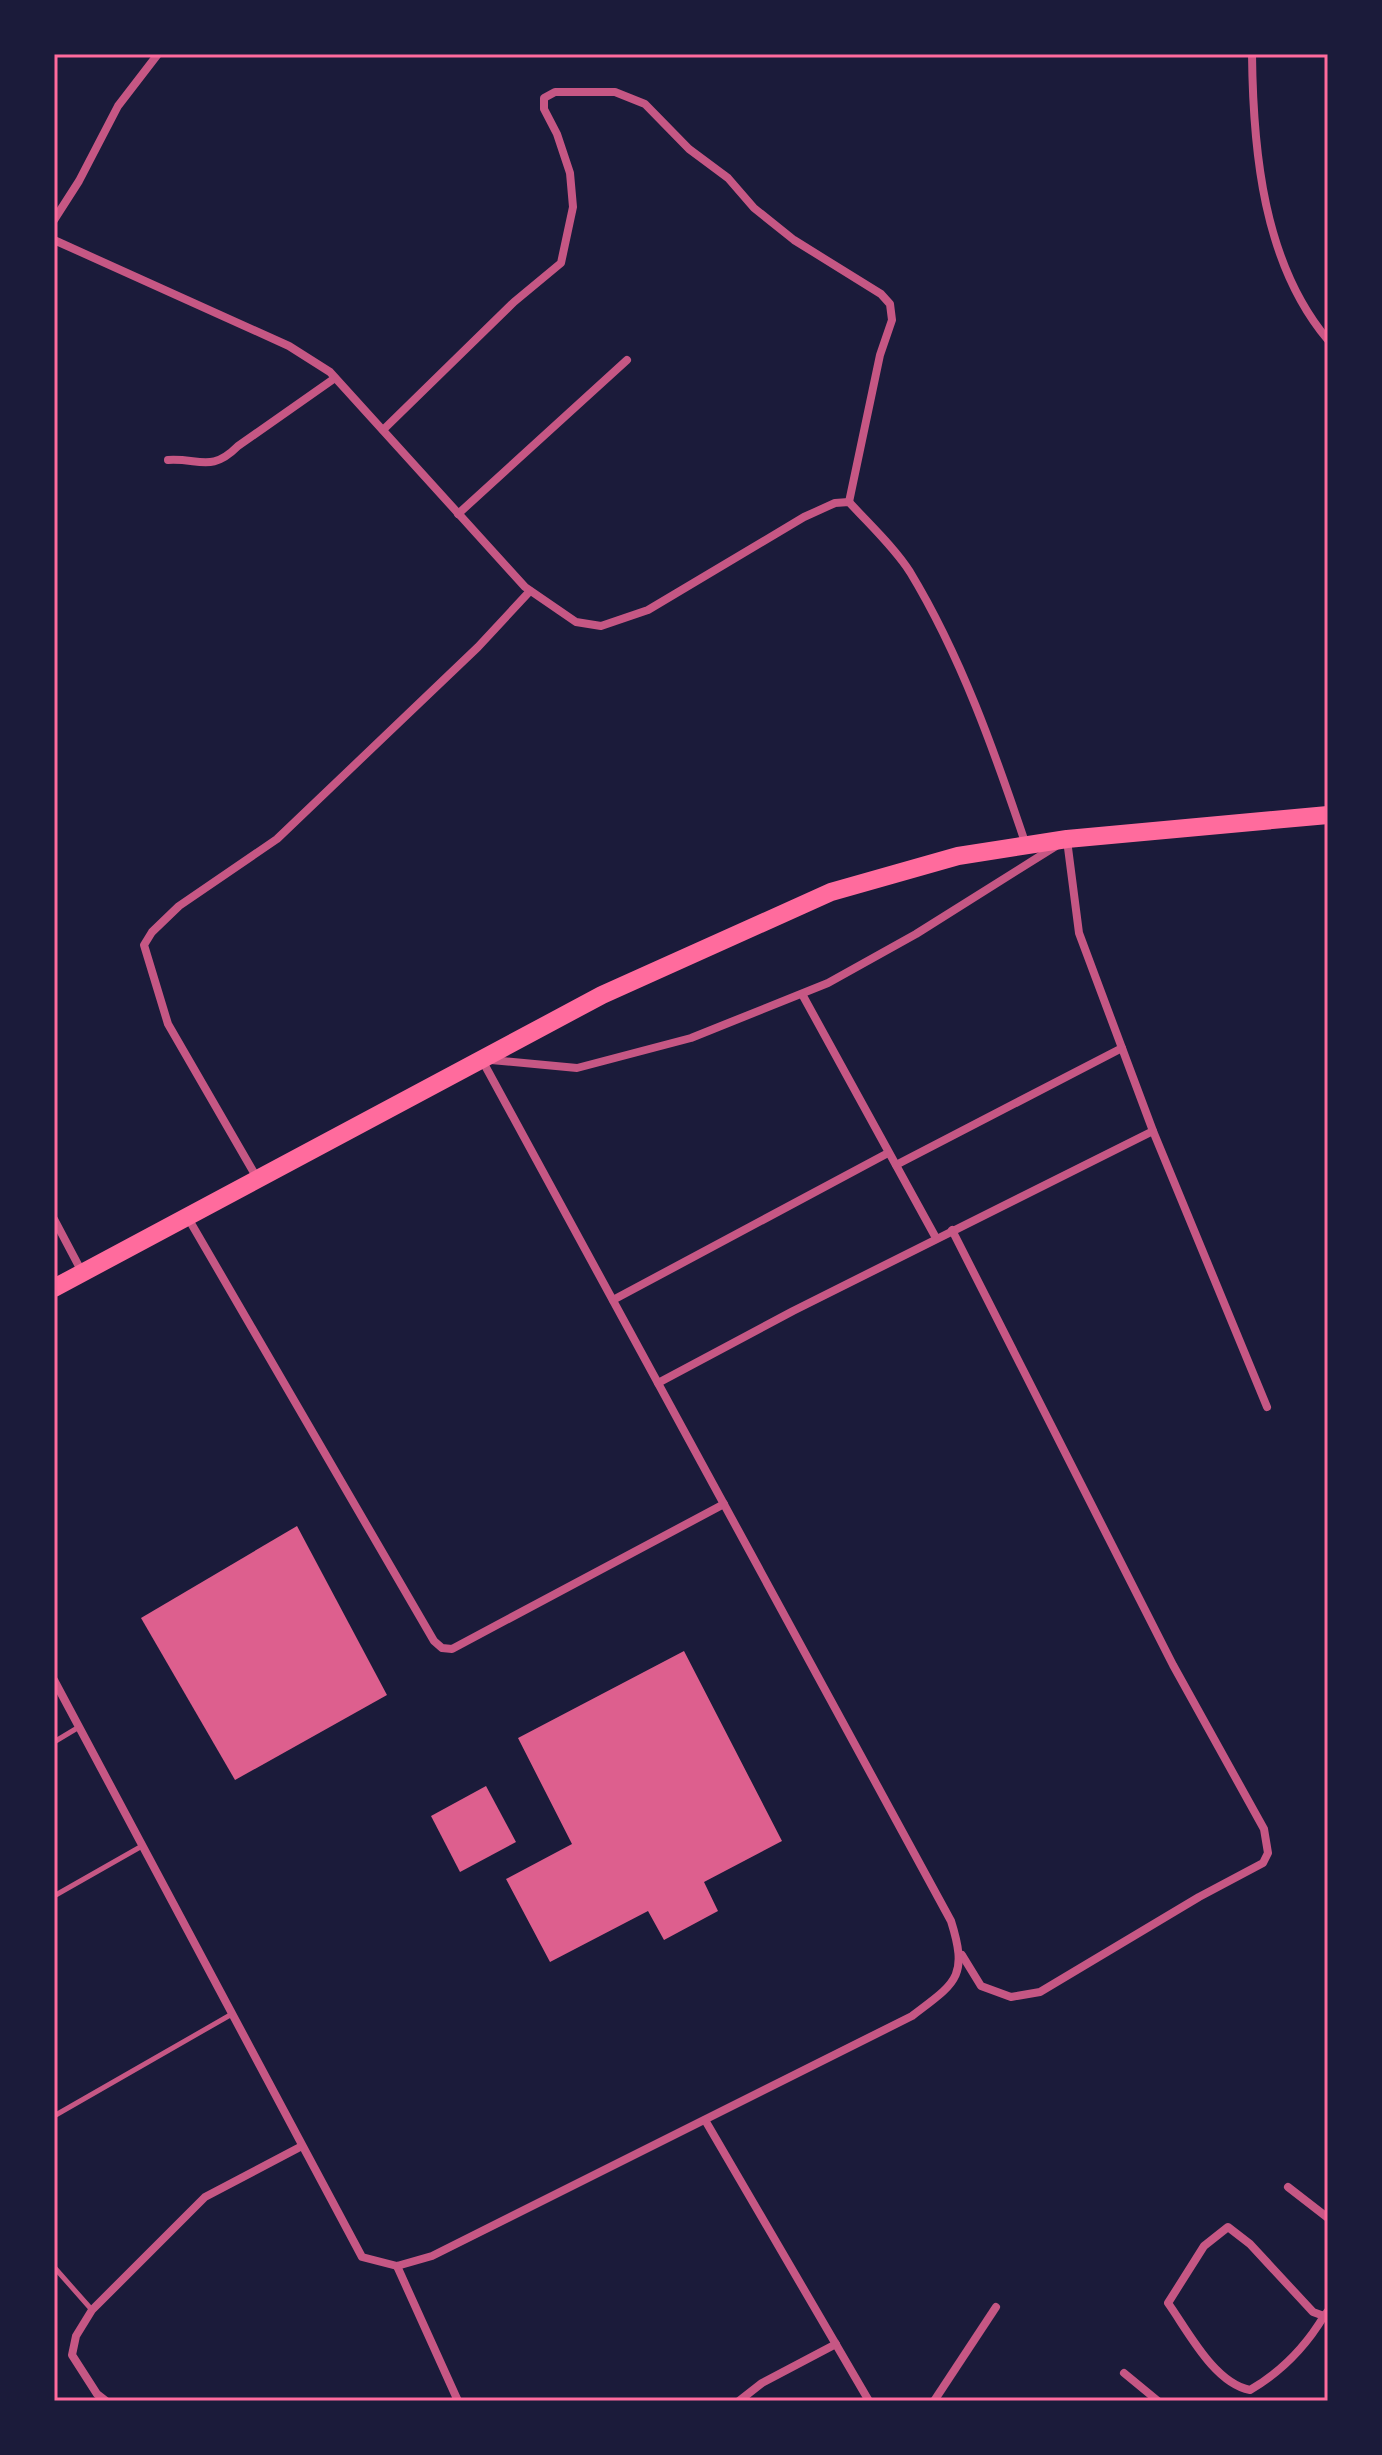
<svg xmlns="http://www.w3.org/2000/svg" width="1382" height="2455" font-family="Lato,sans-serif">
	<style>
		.building { fill: #dd5f8e }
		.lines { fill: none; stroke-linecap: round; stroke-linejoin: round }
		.service { stroke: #c65784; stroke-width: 5 }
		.minor { stroke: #c65784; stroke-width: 8 }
		.trunk { stroke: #ff6b9d; stroke-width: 18 }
		.neatline { fill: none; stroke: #ff6b9d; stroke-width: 3 }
	</style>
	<rect width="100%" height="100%" fill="#1b1b3a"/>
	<g class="building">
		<path d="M297,1526L387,1695L235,1780L141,1618Z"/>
		<path d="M684,1651L782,1841L704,1882L718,1911L664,1940L648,1911L550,1962L506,1879L572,1844L518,1738Z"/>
		<path d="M486,1786L516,1842L460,1872L431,1816Z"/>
	</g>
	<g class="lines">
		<g class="service">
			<path d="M54,1742L79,1727"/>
			<path d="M54,1896L142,1846"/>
			<path d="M54,2116L232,2014"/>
			<path d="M54,2267L92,2310"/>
		</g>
		<g class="minor">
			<path d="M1252,54C1253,150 1263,263 1328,340"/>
			<path d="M54,220L79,181L118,106L158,54"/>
			<path d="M54,240L289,346L330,372L525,587L576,622L601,626L648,610L804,517L835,503L849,502C869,524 894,547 910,572C961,656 995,753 1026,845"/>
			<path d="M383,430L514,302L561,263L573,207L570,173L557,134L544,109V98L555,92H615L645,104L689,149L728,178L754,208L794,240L881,294L890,304L892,320L880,355L849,502"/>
			<path d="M168,460C200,458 211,473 238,446L335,378"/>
			<path d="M458,514L627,360"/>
			<path d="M1067,840L1079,933L1153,1131L1267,1407"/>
			<path d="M802,994L936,1238"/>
			<path d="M491,1060L577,1068L691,1038L828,983L916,934L1056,846"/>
			<path d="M896,1165L1122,1048"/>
			<path d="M257,1178L168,1024L144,945L152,932L179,906L277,839L478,647L530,591"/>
			<path d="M188,1218L434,1641L442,1648L452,1649L724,1504"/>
			<path d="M54,1219L82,1272"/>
			<path d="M952,1230L1173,1665L1264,1829L1268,1853L1263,1863L1199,1897L1040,1992L1011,1997L981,1986L962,1955"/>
			<path d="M613,1300L888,1153"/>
			<path d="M658,1383L793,1311L1153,1131"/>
			<path d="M54,1680L362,2257L397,2266L432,2256L912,2016C955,1983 969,1978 951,1921L482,1060"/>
			<path d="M705,2120L869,2401"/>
			<path d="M1288,2187L1328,2218"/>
			<path d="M397,2266L458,2401"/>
			<path d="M1324,2316C1306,2346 1281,2372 1250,2390C1214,2383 1188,2331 1168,2303L1204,2246L1228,2227L1250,2244L1313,2312L1324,2316L1328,2311"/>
			<path d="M1124,2373L1158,2401"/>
			<path d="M106,2401L97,2394L72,2355L76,2336L92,2310L205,2197L302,2146"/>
			<path d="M739,2401L762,2383L836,2344"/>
			<path d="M934,2401L996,2307"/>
		</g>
		<path class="trunk" d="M54,1288L602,995L831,892L958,856L1067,839L1328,815"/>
	</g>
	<rect width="1382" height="2455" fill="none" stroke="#1b1b3a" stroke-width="112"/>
	<rect x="56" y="56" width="1270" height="2343" class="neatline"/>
</svg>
